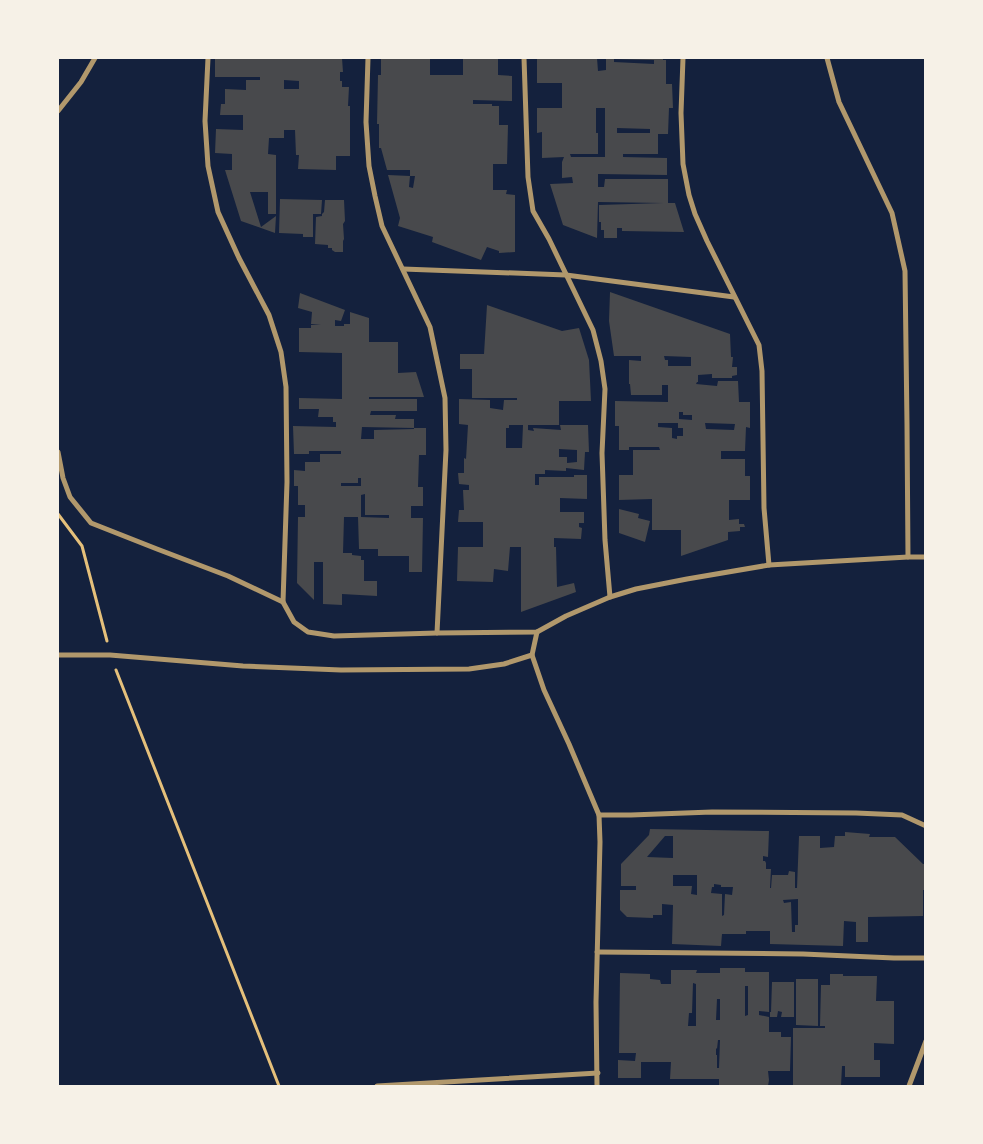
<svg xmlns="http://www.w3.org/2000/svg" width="983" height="1144" font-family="Manrope,sans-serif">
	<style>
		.building { fill: #48494c; fill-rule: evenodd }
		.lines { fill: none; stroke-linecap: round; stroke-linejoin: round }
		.path { stroke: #e5c07b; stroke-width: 3 }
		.minor { stroke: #b1986c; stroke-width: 5 }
	</style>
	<rect width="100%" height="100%" fill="#14213d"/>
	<g class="building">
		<path d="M215,58H342L343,72H340V81H342V87H349L348,106H350V156H336V170L298,169L299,155H296L295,130H284V138H269L268,154L276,155V214H268V192H250L261,227L276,216L275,233L241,221L225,170H232V154L215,153L216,129L243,130V115H220L221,104H225V89L246,90V80H260V77H215ZM284,80L299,81V89H284Z"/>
		<path d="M381,58H430V75H463V58H498V75L512,76V101L473,100V104H492V106H499V125H508L507,164H493V190H507L506,194L515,195V252L499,253V251L487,247L481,260L432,242L433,237L398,226L400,218L388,175L410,176L409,187L413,188L415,176H410V170H387L381,148H379V124H377L378,75H381Z"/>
		<path d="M537,58H597L598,71L606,70V58H663V60H666V84H672L673,108H669L668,134H658V154H623V157L667,158V175L598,174V187H604L605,179H668V203H675L684,232L622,231V228H617V238H604V230H601V222H599V205L663,203L598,202L597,238L563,225L550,184L573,183L572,177L562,178V162L564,157L542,158V132L537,133V108H562V83H537ZM614,59L654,60V64L614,62ZM596,108H605V157H571L570,154H598V133H596ZM617,128L650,129V133H617Z"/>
		<path d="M280,199L322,200L321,214H313V237H303V234L279,233Z"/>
		<path d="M325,200H344L345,221L343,224L344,239L343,241V252H335L332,250V248H328V245L315,244L316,217L322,216V214L324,212Z"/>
		<path d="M610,292L730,334L731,357H733L732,367H737V375L732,376V378H712V374L698,375V382H697L696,384L717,386L718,381H738L739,402H750V428L746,427L745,451H721V459H745V476H750V500H729V520L739,519V524H744L745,527H740V531L728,532V540L681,556V530H652V499L619,500V475H633V450H660L659,447H629V450H619V426H615V401L668,402V385H662V395H631L630,384H629V360L641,361V356H614L609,321ZM664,356L691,357V366H668V360H665ZM679,412H683V415H692V420L679,419ZM658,423H678V428H683V436H677V439L672,438V428L658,427ZM705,423L735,424L734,430L706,429Z"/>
		<path d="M300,293L345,310L341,321L335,320V326H344V324H350V312L369,318V342H398V373L416,372L424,397H369V399H417V411H371L370,415H396L395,419H414V428H426V455H419L418,487H423V506H411V518H423L422,572H409V556H378V549H359L358,517H344L343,553H352V555L361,556V560H364V581H377V596L342,594V605L323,604V562H314V600L297,583L298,517H305V505H298V486H294V470L305,471V462H320V454H341V451H309V454H294L293,426L336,427V422H333V417H318L319,409H299V398L342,399V353L299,352V328H311V325H321L311,324L312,312L298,308ZM362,427L414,428V429L374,430V439H361ZM358,478H361V486H341V483H358ZM365,494V515H389V518L361,517V495Z"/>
		<path d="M487,305L562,331L579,328L589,360L591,401H559V425H528V430L534,431L533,428L561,430L560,425H588L589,452H585L584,470L566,468V471L545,470V474H535V485H539V477H574V475H587V499L560,498V512H584V523H579V527L582,528L581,539L554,538V547H556L557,587L574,583L576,592L521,612V547H510L508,571L494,569L493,582L457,581L458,547H483V522H458L459,510H464L463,490H469V485L459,484L458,473H464V458L466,459L468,425L459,424V399L490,400V408L503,410L504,400H517V398H472V369H460V354H484ZM509,425H523L522,448H506V428H509ZM559,449L577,450V462L567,463V457H559Z"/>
		<path d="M619,509L639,514L638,518L650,521L645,542L619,533Z"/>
		<path d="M650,829L769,831L768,857L763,856V861H765L766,863V869H771L770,888H771L772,875H788L789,871L795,872V888H797L799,836H820V848L834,847L835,836H845V832L870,834L869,837H895L923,864H926V890H923V916L868,917V942H856V922L844,921L843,946L770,944V931H746V934H722L721,946L672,944L673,905L662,904V915H653V918L627,917L620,910V890H636V886H621V864L649,835ZM665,836H673V858L647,857ZM673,875H697V895L691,894L692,886H673ZM714,884L721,885V887H733L732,895L725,894L724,915L722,916V894L711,893L712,887H714ZM798,899V925H795V932H792L791,902L784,903L783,900Z"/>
		<path d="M720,968H745V972H769V1012L759,1011V1015L769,1017V1032H781V1037H791L790,1071H768L769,1080L768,1086L719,1085V1079H670L671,1062H641V1078H618V1060L635,1061L636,1053H619L620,973L650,974V979L660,980L661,984H671V970H697L696,973H720ZM693,983L696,984V1026H688L689,1013H692ZM745,986H748V1015L745,1016ZM717,999H720V1020H716ZM718,1040H720L719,1068H717V1055H716V1048L717,1049Z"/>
		<path d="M830,974H843V976H877L876,1001H894V1044L874,1043V1060H880V1077H845V1066H842L841,1086H793V1028H825V1026H820L821,985H830Z"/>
		<path d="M796,979H818V1026L796,1025Z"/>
		<path d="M772,982H794V1017H781L782,1012L778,1011L777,1017H770V1012H771Z"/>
	</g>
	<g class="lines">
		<g class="path">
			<path d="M58,514L82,546L107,641"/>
			<path d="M116,670L279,1086"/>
		</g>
		<g class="minor">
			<path d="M208,58L205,121L208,166L218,212L239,258L269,315L281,352L286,387L287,482L283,602L294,622L308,632L334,636L437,633L537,632L566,616L610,597L636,589L687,579L769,565L908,557H926"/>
			<path d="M368,58L366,122L369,166L375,196L382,226L430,327L445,398L446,450L437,633"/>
			<path d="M524,58L528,177L533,211L549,239L593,330L601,361L605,389L602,453L605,540L610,597"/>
			<path d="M683,58L681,113L683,164L689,195L695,214L707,241L759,345L762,371L764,508L769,565"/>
			<path d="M827,58L839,102L892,213L905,271L907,425L908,557"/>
			<path d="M58,111L81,82L95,58"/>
			<path d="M403,269L566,275L734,297"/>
			<path d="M58,452L63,478L70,497L91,523L157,549L228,576L283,602"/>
			<path d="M537,632L532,655L544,690L569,744L599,815L600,842L596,1002L597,1086"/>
			<path d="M58,655H110L243,666L341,670L469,669L504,664L532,655"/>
			<path d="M599,815H631L712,812L856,813L902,815L926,826"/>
			<path d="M597,952L803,954L894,958H926"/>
			<path d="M377,1086L598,1073"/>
			<path d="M909,1086L926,1041"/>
		</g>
	</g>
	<rect width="983" height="1144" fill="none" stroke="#f6f1e7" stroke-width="118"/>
</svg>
